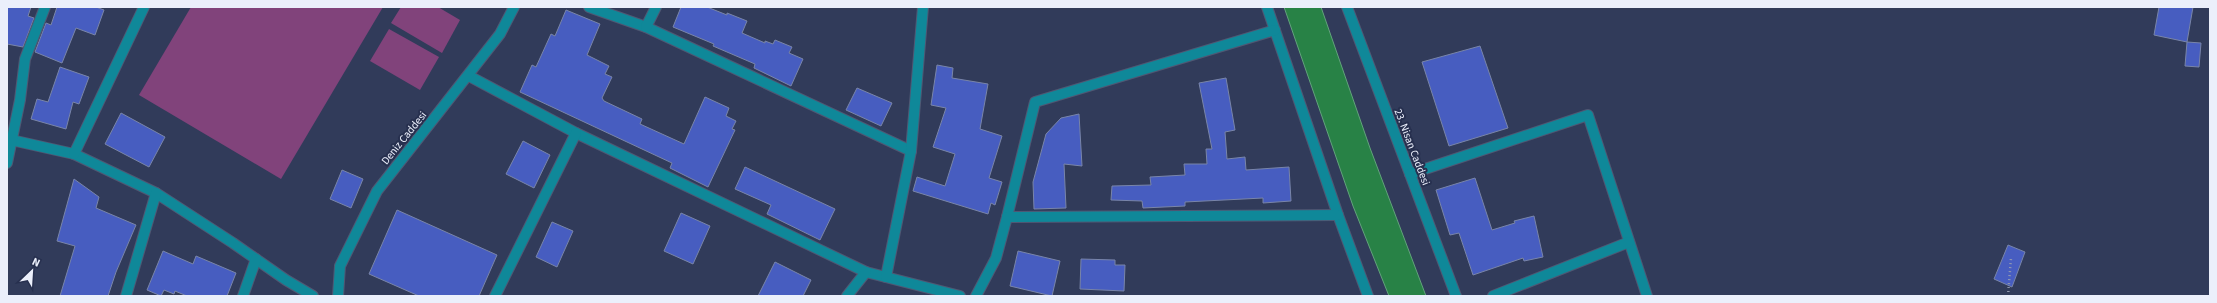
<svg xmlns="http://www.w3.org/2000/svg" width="2217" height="303" font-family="'Source Sans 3',sans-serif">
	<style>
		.green { fill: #81437b }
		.water { fill: #288246; stroke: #62a37c }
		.building { fill: #475dc0; stroke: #7985a9 }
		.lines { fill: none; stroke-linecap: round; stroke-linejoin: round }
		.minor-casing { stroke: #4f5874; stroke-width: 12 }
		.path { stroke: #959cb1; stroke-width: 2.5; stroke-dasharray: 1 3; stroke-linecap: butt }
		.minor { stroke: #0f8899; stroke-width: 10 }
		.labels { text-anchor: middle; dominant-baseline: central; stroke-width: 4; stroke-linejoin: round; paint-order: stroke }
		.street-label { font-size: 11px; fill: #ebeffb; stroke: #27304f }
	</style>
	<rect width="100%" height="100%" fill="#313b5a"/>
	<g class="green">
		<path d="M191,7H383L281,179L139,95Z"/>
		<path d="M401,7H438L460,20L442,53L391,23Z"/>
		<path d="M389,29L439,57L420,90L370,61Z"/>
	</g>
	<path class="water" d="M1284,7H1321L1370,148L1426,296H1389L1353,206Z"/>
	<g class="building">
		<path d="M7,7H31L28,16L34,18L23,47L7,44Z"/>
		<path d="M57,7H96L104,10L95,35L76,28L62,63L35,52L46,23L51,25Z"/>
		<path d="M681,7H707L727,15V13L747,21L742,33L765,43V41L773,44L775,40L792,47L789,53L803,59L791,86L754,68L755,64L713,46L714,44L673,27Z"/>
		<path d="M2159,7H2193L2187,42L2154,35Z"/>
		<path d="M566,10L600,24L587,55L609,66L605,74L612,77L602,98L604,101L642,119L640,124L684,144L705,97L729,108L726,116L736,121L732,129L735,130L708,187L670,168L672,163L520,92L532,65L536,67L551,34L555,36Z"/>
		<path d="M2187,42L2201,43L2199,67L2185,66Z"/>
		<path d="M1480,46L1508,128L1449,146L1422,62Z"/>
		<path d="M937,65L953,68L952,78L988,84L980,129L1002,136L989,178L1002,182L995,205L991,203L988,214L913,191L917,177L945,186L955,154L933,147L946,108L931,105Z"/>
		<path d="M60,67L89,77L79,104L73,102L66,129L31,119L37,99L48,102Z"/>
		<path d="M1226,78L1235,130L1225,132L1227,159L1245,157L1246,170L1289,167L1291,201L1263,203V198L1185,202V206L1143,208L1142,201L1111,200L1112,186L1151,185L1150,177L1185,175L1184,164H1207L1206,149H1212L1199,83Z"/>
		<path d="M857,88L892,103L881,126L846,110Z"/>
		<path d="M121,113L165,137L149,167L105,144Z"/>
		<path d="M1079,114L1082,166L1064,164L1066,208L1034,209L1033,182L1046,134L1061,118Z"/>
		<path d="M523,141L550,155L534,188L506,174Z"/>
		<path d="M745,167L835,209L820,240L767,214L771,205L735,189Z"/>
		<path d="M342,170L363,179L351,208L330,199Z"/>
		<path d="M1475,178L1492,230L1515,223L1514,221L1534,216L1543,257L1524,261L1523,258L1473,275L1459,233L1450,235L1436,190Z"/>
		<path d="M74,179L99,197L96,208L136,225L116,272L108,296H60L75,246L57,241Z"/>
		<path d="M397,210L497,255L479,296H419L369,274Z"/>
		<path d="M681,213L710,226L693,264L664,251Z"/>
		<path d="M552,222L573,231L557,267L536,257Z"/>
		<path d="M2008,245L2025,252L2012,287L1994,279Z"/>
		<path d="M163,251L193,264L196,256L236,273L227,296H187L175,291L174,294L164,290L161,296L147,290Z"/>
		<path d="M1018,251L1060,261L1052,296L1010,286Z"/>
		<path d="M1081,259L1115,260V265H1125L1124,291L1080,289Z"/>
		<path d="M775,262L811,280L803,296H758Z"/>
	</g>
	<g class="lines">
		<defs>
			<g id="minor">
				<path d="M589,7L646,27L911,151"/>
				<path d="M1267,7L1338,215L1368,296"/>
				<path d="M1347,7L1456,296"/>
				<path d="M646,27L656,7"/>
				<path d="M469,76L576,133L866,272L960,296"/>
				<path d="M7,139L74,154L156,193L233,243L286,280L313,296"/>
				<path d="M74,154L144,7"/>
				<path d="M7,163L20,100L25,59L45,7"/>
				<path d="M1410,174L1588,115L1647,296"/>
				<path d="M1007,217L1035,102L1275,30"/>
				<path d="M886,277L911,151L923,7"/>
				<path d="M126,296L156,193"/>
				<path d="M243,296L256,259"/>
				<path d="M338,296L340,266L377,191L500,34L514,7"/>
				<path d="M495,296L576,133"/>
				<path d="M847,296L866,272"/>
				<path d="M976,296L996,258L1007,217L1338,215"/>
				<path d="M1493,296L1629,242"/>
			</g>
		</defs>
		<use href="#minor" class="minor-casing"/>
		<path class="path" d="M2008,296L2011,258"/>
		<use href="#minor" class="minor"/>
	</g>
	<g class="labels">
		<g class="street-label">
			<text transform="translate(404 138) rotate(-51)">Deniz Caddesi</text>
			<text transform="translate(1412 147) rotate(69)">23. Nisan Caddesi</text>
		</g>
	</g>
	<rect width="2217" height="303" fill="none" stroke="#ebeffb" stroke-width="16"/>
	<g transform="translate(32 271) rotate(25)" stroke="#27304f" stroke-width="3" paint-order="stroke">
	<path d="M0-3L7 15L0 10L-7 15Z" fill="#ebeffb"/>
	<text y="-6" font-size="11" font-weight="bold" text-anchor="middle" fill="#ebeffb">N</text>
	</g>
</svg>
